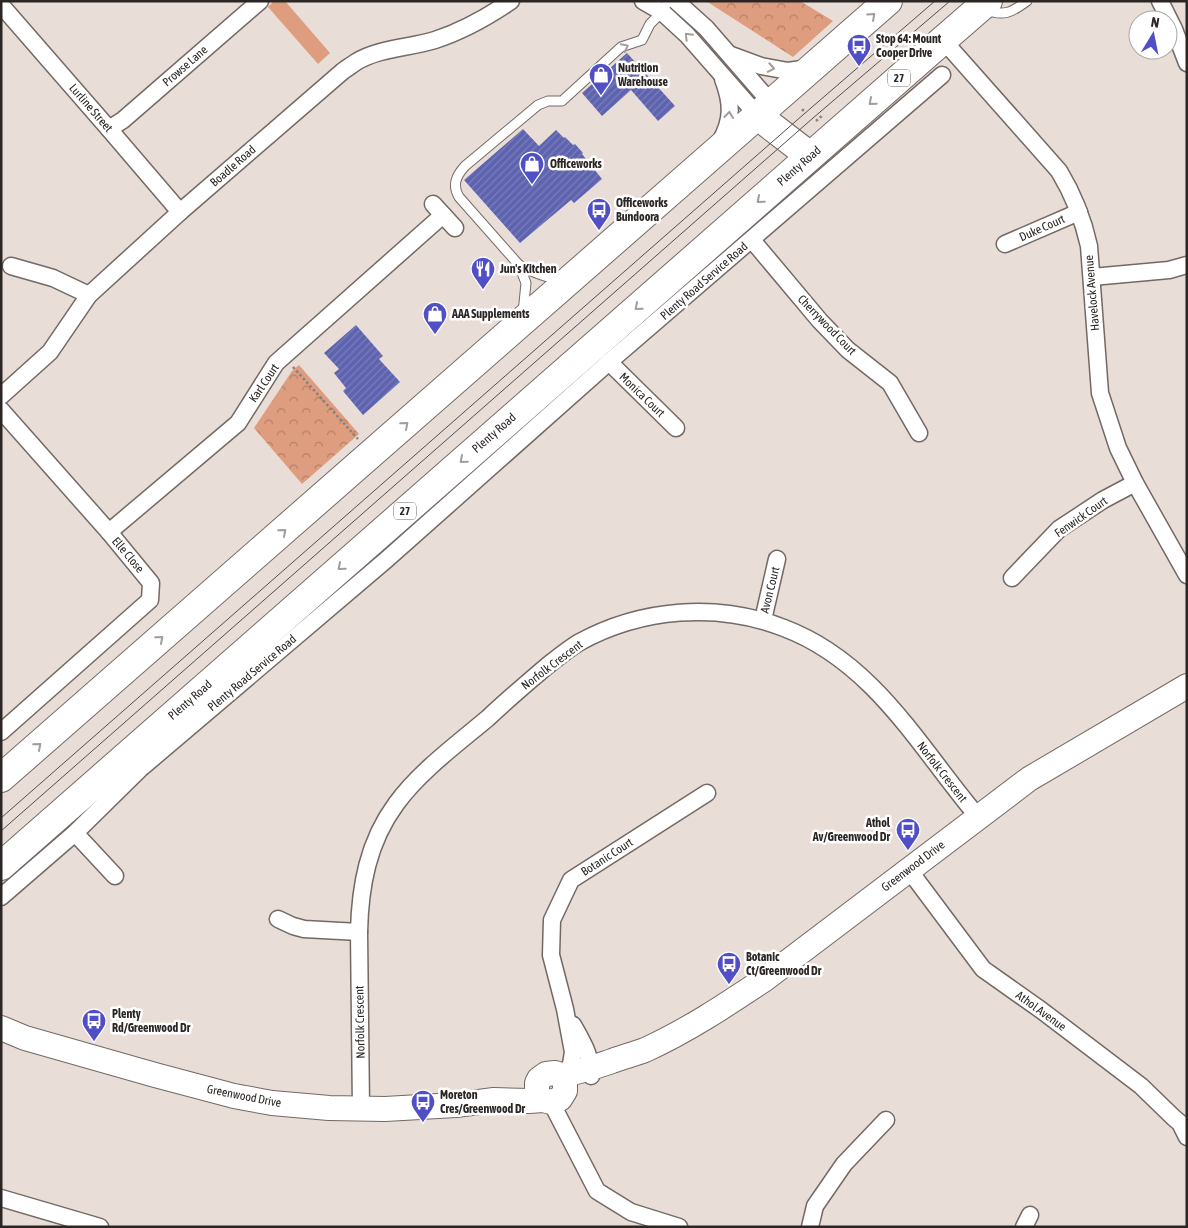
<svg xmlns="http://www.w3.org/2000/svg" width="1188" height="1228" font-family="'Asap Condensed',sans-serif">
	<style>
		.grass { fill: #de9d7f }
		.park { fill: url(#park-crowns) }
		.building { fill: url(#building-hatch) }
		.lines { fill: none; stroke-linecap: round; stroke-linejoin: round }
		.lane-casing { stroke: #736964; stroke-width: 11 }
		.street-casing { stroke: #736964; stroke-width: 19 }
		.secondary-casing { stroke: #736964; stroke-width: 26 }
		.highway-casing { stroke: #736964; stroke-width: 30 }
		.path { stroke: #8a817e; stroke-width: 2.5; stroke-dasharray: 2.5 2.5; stroke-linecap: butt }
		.lane { stroke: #fff; stroke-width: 9 }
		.street { stroke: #fff; stroke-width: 16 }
		.secondary { stroke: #fff; stroke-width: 24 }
		.highway { stroke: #fff; stroke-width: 28 }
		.tram { stroke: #554e4c; stroke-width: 1 }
		.oneway { stroke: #a09d9c }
		.labels { text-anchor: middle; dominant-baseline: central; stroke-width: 5; stroke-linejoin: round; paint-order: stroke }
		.shield { fill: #fff; stroke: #6b6766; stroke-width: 1 }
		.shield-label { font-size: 11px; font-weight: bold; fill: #2b2624 }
		.poi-label { font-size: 12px; font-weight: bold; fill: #2b2624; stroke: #fff; text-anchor: start }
		.street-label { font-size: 12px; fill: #2b2624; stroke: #fff }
	</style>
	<defs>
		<pattern id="park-crowns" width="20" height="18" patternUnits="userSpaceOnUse" patternTransform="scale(1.25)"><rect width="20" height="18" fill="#de9d7f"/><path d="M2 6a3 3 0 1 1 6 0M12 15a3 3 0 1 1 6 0" fill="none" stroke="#b48068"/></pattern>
		<pattern id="building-hatch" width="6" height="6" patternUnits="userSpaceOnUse" patternTransform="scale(1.25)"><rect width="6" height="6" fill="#5e63b1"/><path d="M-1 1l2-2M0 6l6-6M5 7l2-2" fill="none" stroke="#7b7eb5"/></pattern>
	</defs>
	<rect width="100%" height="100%" fill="#e9ddd8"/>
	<path class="grass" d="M274,1H285L330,53L318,64L268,7Z"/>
	<g class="park">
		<path d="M706,1H800L833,21L793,57Z"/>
		<path d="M299,365L359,434L302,484L254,428L292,371Z"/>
	</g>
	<g class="building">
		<path d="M627,53L675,106L658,121L631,90L602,116L582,93Z"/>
		<path d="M523,129L539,146L556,130L564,138L565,137L573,145L575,144L583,153L582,154L602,179L574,203L571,200L520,243L464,180Z"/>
		<path d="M356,325L383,356L379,359L400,382L363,415L343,391L346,388L334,373L339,369L324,353Z"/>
	</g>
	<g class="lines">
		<defs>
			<g id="lane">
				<path d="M984,9C1003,17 1011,13 1027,1"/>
				<path d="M519,265L459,197C452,185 456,176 465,166L538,105L548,101H562L621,47L642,40L650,24L662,12L668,1"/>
				<path d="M523,313L526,283L519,265C533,272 546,278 561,279"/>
			</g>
			<g id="street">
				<path d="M643,1L662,12L687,35L758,116"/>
				<path d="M676,1L706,28L772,104"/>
				<path d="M1160,1L1174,29L1187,63"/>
				<path d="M1,5L109,129L180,212"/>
				<path d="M943,40L1059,171C1073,194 1083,219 1089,246L1100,393L1118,448L1135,483L1187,575"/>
				<path d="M731,55L761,66L788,71L809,68"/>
				<path d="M109,129L123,120L260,1"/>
				<path d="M720,142C733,119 732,103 723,79"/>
				<path d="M433,204L455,228"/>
				<path d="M752,240L820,321L848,350L890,383L919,433"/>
				<path d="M1005,244L1079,212"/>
				<path d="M11,266L53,278L89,295"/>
				<path d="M1092,277L1169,270L1187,265"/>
				<path d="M609,362L676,428"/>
				<path d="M1,396L50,352L89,295L180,212L343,71C347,68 352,65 356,62C379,48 409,48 435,40C463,31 486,18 511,1"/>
				<path d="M1,410L109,532L151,583L150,600L1,732"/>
				<path d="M109,532L238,423L276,363L443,215"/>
				<path d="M1012,578L1059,529L1103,500L1135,483"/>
				<path d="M763,620L777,559"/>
				<path d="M75,833L115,876"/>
				<path d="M909,870L983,969L1041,1010L1141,1086L1174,1118L1180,1123L1187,1137"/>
				<path d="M1,897L75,833L140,769L386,560L609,362L942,75"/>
				<path d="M278,919L293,926L304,929L359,932"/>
				<path d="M573,1025C582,1041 592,1057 591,1076"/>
				<path d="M566,1075L571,1064L573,1052L565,1009L551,955L552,920L571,880L707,793"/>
				<path d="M551,1102L597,1191L631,1212L679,1227"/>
				<path d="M361,1109L359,932C360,886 368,842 396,804C419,772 457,744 488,718C507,700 527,683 547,666C557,658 567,650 578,643C641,608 718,602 784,628C874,662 919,747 978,817"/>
				<path d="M1,1198L100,1227"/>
				<path d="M810,1227L815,1206L844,1164L886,1120"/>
				<path d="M1024,1227L1030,1215"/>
			</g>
			<g id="secondary">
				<path d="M1,1028L25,1038L155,1075L234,1096L272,1103L329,1108L385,1109L456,1105L494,1100L529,1101L543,1100L551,1102L560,1099L565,1091V1082L560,1075L555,1073L546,1074L539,1079L537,1083V1093L543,1100"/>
				<path d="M560,1075C578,1073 594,1067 612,1061C623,1057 634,1054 645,1050C687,1031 726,1005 765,979L1029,779L1187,686"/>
			</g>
			<g id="highway">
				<path d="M758,116L810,156"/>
				<path d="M1,778L888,1"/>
				<path d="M1,866L943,40L988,1"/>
			</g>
		</defs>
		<use href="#lane" class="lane-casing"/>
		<use href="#street" class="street-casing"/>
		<use href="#secondary" class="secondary-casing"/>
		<use href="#highway" class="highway-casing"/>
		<g class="path">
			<path d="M802,111L804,109"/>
			<path d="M816,121L823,115"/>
			<path d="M293,367L358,439"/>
		</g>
		<use href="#lane" class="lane"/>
		<use href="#street" class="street"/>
		<use href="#secondary" class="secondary"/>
		<use href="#highway" class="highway"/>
		<g class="tram">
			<path d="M1,818L804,114L935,1"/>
			<path d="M1,831L813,118L950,1"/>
		</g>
	</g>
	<defs><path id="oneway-chevron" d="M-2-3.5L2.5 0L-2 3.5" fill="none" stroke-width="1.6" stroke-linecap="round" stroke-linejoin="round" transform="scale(1.25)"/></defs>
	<g class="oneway">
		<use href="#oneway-chevron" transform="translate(872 16) rotate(-42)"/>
		<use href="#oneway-chevron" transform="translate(688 36) rotate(-134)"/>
		<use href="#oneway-chevron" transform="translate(625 47) rotate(-26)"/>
		<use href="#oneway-chevron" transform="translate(771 68) rotate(10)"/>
		<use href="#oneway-chevron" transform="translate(872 102) rotate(139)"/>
		<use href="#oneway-chevron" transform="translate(729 115) rotate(-84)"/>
		<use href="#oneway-chevron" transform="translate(760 200) rotate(139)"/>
		<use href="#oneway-chevron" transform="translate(638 307) rotate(139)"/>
		<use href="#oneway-chevron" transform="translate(405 425) rotate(-41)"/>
		<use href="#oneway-chevron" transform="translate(463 460) rotate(139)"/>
		<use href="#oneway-chevron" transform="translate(283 532) rotate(-41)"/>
		<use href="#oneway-chevron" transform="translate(341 567) rotate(139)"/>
		<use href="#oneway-chevron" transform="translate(160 639) rotate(-41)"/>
		<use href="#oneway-chevron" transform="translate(38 746) rotate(-41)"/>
	</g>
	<defs>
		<symbol id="bus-pin" viewBox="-11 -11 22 30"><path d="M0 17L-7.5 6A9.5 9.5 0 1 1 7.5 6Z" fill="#514fc6" stroke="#fff"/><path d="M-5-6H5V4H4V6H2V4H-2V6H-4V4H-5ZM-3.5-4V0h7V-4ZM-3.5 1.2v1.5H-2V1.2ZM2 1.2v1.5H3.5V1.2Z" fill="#fff"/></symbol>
		<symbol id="shop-pin" viewBox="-11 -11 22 30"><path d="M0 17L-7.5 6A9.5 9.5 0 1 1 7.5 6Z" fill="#514fc6" stroke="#fff"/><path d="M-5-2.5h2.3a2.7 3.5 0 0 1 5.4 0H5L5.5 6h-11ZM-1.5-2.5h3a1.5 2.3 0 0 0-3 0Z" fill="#fff"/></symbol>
		<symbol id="restaurant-pin" viewBox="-11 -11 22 30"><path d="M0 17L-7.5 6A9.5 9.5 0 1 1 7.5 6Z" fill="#514fc6" stroke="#fff"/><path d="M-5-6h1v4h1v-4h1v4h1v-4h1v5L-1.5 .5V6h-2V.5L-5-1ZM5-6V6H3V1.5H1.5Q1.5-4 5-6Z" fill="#fff"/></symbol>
	</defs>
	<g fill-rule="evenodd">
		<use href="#bus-pin" x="845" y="32" width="28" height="38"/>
		<use href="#shop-pin" x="587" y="61" width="28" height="38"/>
		<use href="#shop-pin" x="518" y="150" width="28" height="38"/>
		<use href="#bus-pin" x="585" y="196" width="28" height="38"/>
		<use href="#restaurant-pin" x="469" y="255" width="28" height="38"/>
		<use href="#shop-pin" x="421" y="300" width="28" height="38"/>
		<use href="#bus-pin" x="894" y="816" width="28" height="38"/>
		<use href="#bus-pin" x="715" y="950" width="28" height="38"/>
		<use href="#bus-pin" x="80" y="1007" width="28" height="38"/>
		<use href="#bus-pin" x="409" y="1088" width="28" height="38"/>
	</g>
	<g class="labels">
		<g class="shield">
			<rect x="888" y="69.5" width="22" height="17" rx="4"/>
			<rect x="394" y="502.5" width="22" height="17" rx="4"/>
		</g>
		<g class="shield-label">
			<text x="899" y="78">27</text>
			<text x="405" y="511">27</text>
		</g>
		<g class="poi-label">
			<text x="876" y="39">Stop 64: Mount<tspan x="876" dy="14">Cooper Drive</tspan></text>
			<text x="618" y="68">Nutrition<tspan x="618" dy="14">Warehouse</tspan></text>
			<text x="550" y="164">Officeworks</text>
			<text x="616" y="203">Officeworks<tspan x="616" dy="14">Bundoora</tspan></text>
			<text x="500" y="269">Jun's Kitchen</text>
			<text x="452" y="314">AAA Supplements</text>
			<text x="890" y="823" text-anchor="end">Athol<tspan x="890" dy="14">Av/Greenwood Dr</tspan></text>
			<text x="746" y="957">Botanic<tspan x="746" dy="14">Ct/Greenwood Dr</tspan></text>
			<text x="112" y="1014">Plenty<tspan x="112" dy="14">Rd/Greenwood Dr</tspan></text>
			<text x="440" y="1095">Moreton<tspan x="440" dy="14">Cres/Greenwood Dr</tspan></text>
		</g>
		<g class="street-label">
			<text transform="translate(185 66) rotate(-41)">Prowse Lane</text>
			<text transform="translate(91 108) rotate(49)">Lurline Street</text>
			<text transform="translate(233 166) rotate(-41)">Boadle Road</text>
			<text transform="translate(799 166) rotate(-41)">Plenty Road</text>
			<text transform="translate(1042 228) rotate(-24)">Duke Court</text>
			<text transform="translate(704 281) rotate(-41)">Plenty Road Service Road</text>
			<text transform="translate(1092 293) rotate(-95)">Havelock Avenue</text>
			<text transform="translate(827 325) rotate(46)">Cherrywood Court</text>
			<text transform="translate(264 383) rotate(-56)">Karl Court</text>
			<text transform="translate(642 395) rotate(44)">Monica Court</text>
			<text transform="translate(494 433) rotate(-41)">Plenty Road</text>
			<text transform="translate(1081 517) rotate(-35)">Fenwick Court</text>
			<text transform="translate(128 555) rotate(50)">Elle Close</text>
			<text transform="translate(770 590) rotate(-76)">Avon Court</text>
			<text transform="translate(552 665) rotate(-37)">Norfolk Crescent</text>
			<text transform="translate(252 673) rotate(-40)">Plenty Road Service Road</text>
			<text transform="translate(190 700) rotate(-41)">Plenty Road</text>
			<text transform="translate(942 772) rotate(52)">Norfolk Crescent</text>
			<text transform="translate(607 857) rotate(-33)">Botanic Court</text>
			<text transform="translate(913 866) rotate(-37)">Greenwood Drive</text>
			<text transform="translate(1041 1011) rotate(36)">Athol Avenue</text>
			<text transform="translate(360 1022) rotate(-91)">Norfolk Crescent</text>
			<text transform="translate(244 1096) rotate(11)">Greenwood Drive</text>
		</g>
	</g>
	<rect width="1188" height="1228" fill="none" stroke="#2b2624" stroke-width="5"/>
	<g transform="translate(1153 35) rotate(10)"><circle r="24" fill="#ffffff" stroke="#aaa8a7"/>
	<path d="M0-4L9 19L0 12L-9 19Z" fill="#514fc6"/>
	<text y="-8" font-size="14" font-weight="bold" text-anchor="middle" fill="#2b2624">N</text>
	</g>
</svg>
